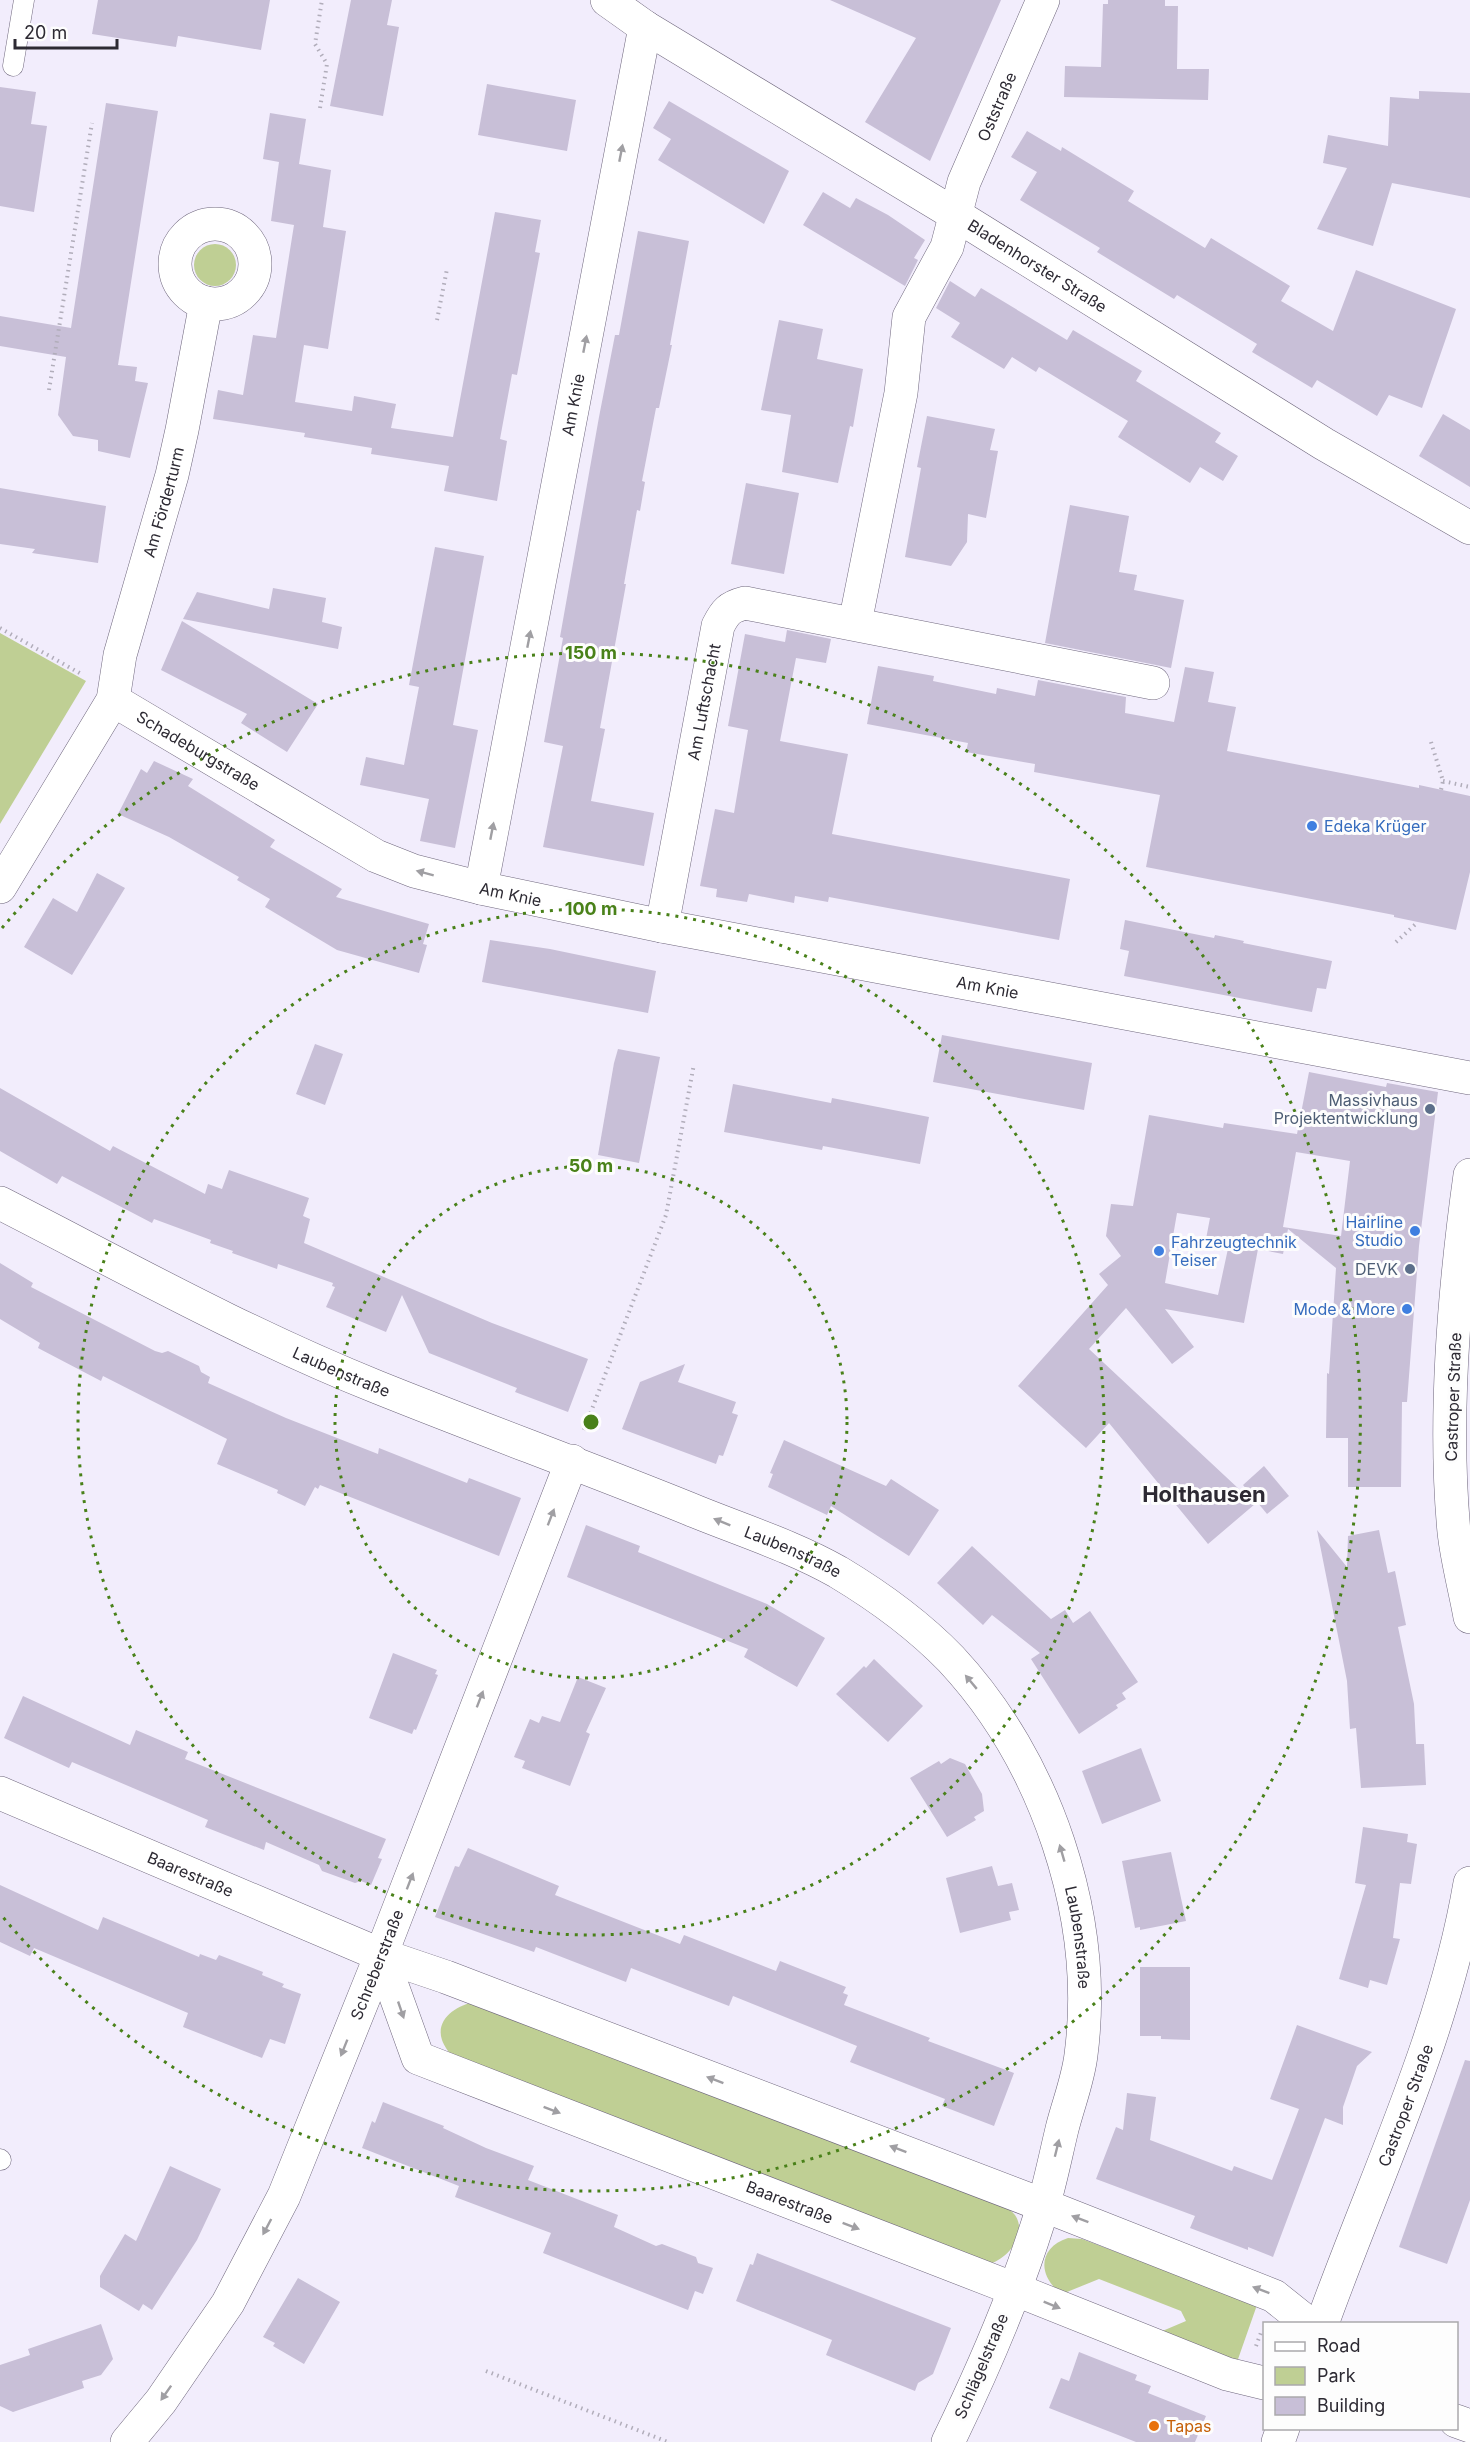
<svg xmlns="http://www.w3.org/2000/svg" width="1470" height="2442" font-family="Inter,sans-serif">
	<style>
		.green { fill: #bfcf94 }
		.building { fill: #c8bfd7; fill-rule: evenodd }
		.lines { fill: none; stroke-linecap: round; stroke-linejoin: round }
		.service-casing { stroke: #6f677d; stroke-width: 21 }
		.minor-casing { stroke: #6f677d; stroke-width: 34 }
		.tertiary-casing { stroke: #6f677d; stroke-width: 34 }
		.secondary-casing { stroke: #6f677d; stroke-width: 34 }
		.path { stroke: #b1adba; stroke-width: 4; stroke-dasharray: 1.5 4.5; stroke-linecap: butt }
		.service { stroke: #fff; stroke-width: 20 }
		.minor { stroke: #fff; stroke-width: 33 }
		.tertiary { stroke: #fff; stroke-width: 33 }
		.secondary { stroke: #fff; stroke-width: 33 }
		.oneway { fill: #a09fa3 }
		.ring { fill: none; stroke: #498119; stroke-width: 3; stroke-dasharray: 3 6 }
		.shop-dot { fill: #3f7fe0; stroke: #fdfdfd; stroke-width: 2 }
		.service-dot { fill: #5c6f8a; stroke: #fdfdfd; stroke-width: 2 }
		.food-dot { fill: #e8710a; stroke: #fdfdfd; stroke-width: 2 }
		.labels { text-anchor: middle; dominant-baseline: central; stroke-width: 6; stroke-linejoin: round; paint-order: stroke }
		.street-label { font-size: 16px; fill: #2d2a33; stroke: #fdfdfd }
		.shop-label { font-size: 16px; fill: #366cbe; stroke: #fdfdfd; text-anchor: start }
		.service-label { font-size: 16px; fill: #4e5e75; stroke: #fdfdfd; text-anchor: end }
		.food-label { font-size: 16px; fill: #c56008; stroke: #fdfdfd; text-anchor: start }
		.district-label { font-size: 22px; font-weight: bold; fill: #2d2a33; stroke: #fdfdfd }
		.centre { fill: #498119; stroke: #fdfdfd; stroke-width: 3 }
		.ring-label { font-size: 18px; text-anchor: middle; font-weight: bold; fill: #498119; stroke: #fdfdfd; stroke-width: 6; stroke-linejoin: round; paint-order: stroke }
	</style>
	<rect width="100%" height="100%" fill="#f2edfc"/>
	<g class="green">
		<circle cx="215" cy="265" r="21"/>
		<path d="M0,633L86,681L0,824Z"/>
		<path d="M475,2002L1004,2205C1007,2208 1012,2211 1015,2215C1029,2236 1005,2262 985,2265L452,2057C449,2052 444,2046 442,2040C435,2019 457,2005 475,2002Z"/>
		<path d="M1068,2238L1082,2239L1257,2305L1237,2362L1160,2332L1186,2321L1181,2311L1099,2279L1062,2294C1038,2277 1037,2248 1068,2238Z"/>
	</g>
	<g class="building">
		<path d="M98,0H270L261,50L178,36L176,47L92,34Z"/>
		<path d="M351,0H392L387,25L399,27L383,116L330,106Z"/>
		<path d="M830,0H1001L930,161L865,122L916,38Z"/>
		<path d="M1108,0H1165V6H1178L1177,69H1209L1208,100L1064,97L1065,66L1101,67L1103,4H1108Z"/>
		<path d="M487,84L576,100L567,151L478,135Z"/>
		<path d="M0,87L36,92L31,124L47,126L34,212L0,206Z"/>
		<path d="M1419,91L1470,93V198L1392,183L1373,246L1317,229L1347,168L1323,163L1328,135L1388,146L1390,97L1419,99Z"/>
		<path d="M669,101L789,171L764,224L658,160L671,139L653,128Z"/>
		<path d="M106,103L158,111L118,365L137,367L135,381L148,383L130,458L98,451V440L73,436L58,415L66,357L0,346V316L71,328Z"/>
		<path d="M270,113L306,119L299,164L331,170L323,227L346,231L328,349L304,345L295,402L352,411L354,396L396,404L391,428L453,437L495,212L541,220L535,252L540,253L517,375L512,374L500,439L507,441L497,501L444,491L449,466L371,454L372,448L304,437L305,433L213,419L218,390L243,395L253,335L276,338L294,225L271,221L279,162L263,159Z"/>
		<path d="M1027,131L1061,151L1062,147L1134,191L1128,201L1205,248L1211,238L1290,286L1281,301L1333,331L1356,270L1456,309L1422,408L1389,395L1377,416L1317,380L1312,388L1252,352L1257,344L1177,295L1174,299L1097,252L1100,248L1020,200L1037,172L1011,157Z"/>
		<path d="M823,192L850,208L856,198L888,215L925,240L914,258L918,260L905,286L803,225Z"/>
		<path d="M638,231L689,241L670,345H672L659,408H656L642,481L645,482L640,511L637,510L624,584H626L600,728L605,729L591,801L654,813L644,866L543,847L563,746L544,742L563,638L560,637L599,417L615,335H619Z"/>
		<path d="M950,281L975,297L981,288L1067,340L1073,330L1142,371L1136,381L1221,433L1215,442L1238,456L1223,481L1200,467L1190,483L1118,437L1128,421L1039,367L1036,372L1012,357L1004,369L951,337L960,323L936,308Z"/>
		<path d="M779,320L823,329L817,359L863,369L853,427L850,426L838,483L782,472L791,415L761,410Z"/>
		<path d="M1443,414L1470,430V487L1419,456Z"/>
		<path d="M927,416L995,429L990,450L998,451L986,518L968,514L967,542L951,566L905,557L921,468L917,467Z"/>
		<path d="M746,483L799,493L784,574L731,564Z"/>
		<path d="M0,488L106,506L98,563L32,553L35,549L0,544Z"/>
		<path d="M1070,505L1129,516L1119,572L1137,575L1134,590L1184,600L1171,668L1045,643Z"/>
		<path d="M435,547L484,556L453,725L478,730L455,848L420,841L429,799L360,785L366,757L404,765L419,687L409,685Z"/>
		<path d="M273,588L326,598L322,622L342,627L338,649L183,619L197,592L269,609Z"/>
		<path d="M182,621L318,704L287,752L241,723L247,714L161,670Z"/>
		<path d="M787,630L831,639L826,663L796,658L780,741L848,754L832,834L1070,879L1059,940L829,897L828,902L795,896L794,903L749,894L747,902L716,897L717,889L700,886L715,809L734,813L748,730L728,726L745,634L785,642Z"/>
		<path d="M878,666L934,676L933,681L996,694L997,688L1035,696L1038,680L1126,697L1125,713L1174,722L1185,667L1214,672L1208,702L1236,707L1227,751L1419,788V785L1470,796V872L1456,930L1394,917V915L1146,867L1160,795L1034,772L1035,764L966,752L968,743L867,724Z"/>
		<path d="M154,761L193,779L188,786L275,840L270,847L342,889L336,897L429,924L423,944L427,945L419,973L337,950L265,907L270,899L237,880L239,877L169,837L118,814L141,769L147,773Z"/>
		<path d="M97,873L125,888L72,975L24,947L53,898L77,912Z"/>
		<path d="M1125,920L1214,938L1215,935L1244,941L1243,943L1332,961L1326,989L1317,988L1312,1012L1124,976L1129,951L1120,949Z"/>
		<path d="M490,940L550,949L656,971L648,1013L482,982Z"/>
		<path d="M942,1035L1092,1063L1084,1110L933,1082Z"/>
		<path d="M315,1044L343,1054L325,1105L296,1094Z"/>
		<path d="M618,1049L660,1057L639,1163L598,1155L614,1063Z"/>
		<path d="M1309,1072L1386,1087L1387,1083L1438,1092L1419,1246L1407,1402H1402L1401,1487H1348V1438H1326L1327,1373L1329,1374L1336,1268L1288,1229L1283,1254L1258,1249L1244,1323L1165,1309L1194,1347L1172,1364L1126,1308L1089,1349L1255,1504L1208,1544L1109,1423L1086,1448L1018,1386L1108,1285L1099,1274L1121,1256L1106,1236L1111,1204L1133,1206L1149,1115L1223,1128L1224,1123L1297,1134ZM1296,1152L1350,1161L1341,1236L1283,1227ZM1177,1213L1210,1218L1206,1239L1229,1244L1218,1295L1165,1283Z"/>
		<path d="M733,1084L831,1103L832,1098L929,1117L920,1164L823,1146L822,1150L724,1132Z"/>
		<path d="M0,1088L110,1151L113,1146L205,1194L208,1184L222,1189L229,1170L309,1198L303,1216L310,1219L304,1243L492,1323L588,1359L568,1412L515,1392L517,1388L429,1353L402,1295L386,1332L326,1307L335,1287L332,1286L333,1283L278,1264L277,1269L232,1253L233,1251L210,1243L211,1240L154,1219L152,1223L62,1176L57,1184L0,1151Z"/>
		<path d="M0,1263L33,1283L31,1287L155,1351L162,1353L168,1351L199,1366L201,1372L210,1377L208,1383L286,1418L378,1454L379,1448L467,1483L469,1478L521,1498L499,1556L320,1485L318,1489L315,1487L305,1506L277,1493L278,1490L217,1464L227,1439L103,1376L101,1381L38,1348L40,1343L0,1319Z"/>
		<path d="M685,1364L678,1382L736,1402L732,1413L738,1415L723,1456L719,1455L716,1464L622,1429L640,1382Z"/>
		<path d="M784,1440L886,1486L891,1479L939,1510L909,1556L831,1506L827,1515L768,1487L773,1474L770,1473Z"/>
		<path d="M1264,1466L1289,1496L1267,1514L1243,1485Z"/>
		<path d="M586,1525L640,1546L638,1552L767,1604L825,1638L797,1687L744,1657L748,1649L567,1577Z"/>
		<path d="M1317,1530L1347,1567L1348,1536L1379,1530L1388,1573L1395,1571L1406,1625L1398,1627L1414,1704L1416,1744H1424L1426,1785L1361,1788L1356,1728L1350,1729L1347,1681Z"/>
		<path d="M972,1546L1051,1619L1065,1610L1073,1623L1090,1611L1138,1682L1122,1693L1126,1699L1116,1705L1118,1708L1079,1734L1031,1659L1040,1653L992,1615L983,1625L937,1583Z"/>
		<path d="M393,1653L437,1670L435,1674L438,1675L416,1730L414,1729L412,1734L369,1718Z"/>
		<path d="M874,1659L923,1706L888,1742L836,1694L864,1666L866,1668Z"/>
		<path d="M578,1677L606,1688L586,1732L590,1734L570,1786L522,1768L525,1761L514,1757L530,1719L539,1723L542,1716L560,1722Z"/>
		<path d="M23,1696L130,1745L136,1730L188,1752L185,1759L386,1839L378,1858L382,1859L371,1885L361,1881L355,1883L322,1871L319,1865L266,1842L264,1850L205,1827L208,1820L72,1762L69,1768L4,1738Z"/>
		<path d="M1141,1748L1161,1801L1102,1824L1082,1771Z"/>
		<path d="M950,1758L965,1764L982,1794L984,1811L974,1817L976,1820L947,1837L910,1778L939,1761L941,1764Z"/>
		<path d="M1363,1827L1408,1834L1407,1842L1417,1844L1411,1884L1400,1883L1393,1938L1400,1939L1387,1985L1370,1980L1368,1988L1339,1979L1366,1885L1355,1883Z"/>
		<path d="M468,1848L559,1886L555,1895L680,1944L684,1935L776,1971L780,1961L846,1987L843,1993L848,1995L844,2005L930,2038L928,2041L1014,2073L994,2126L942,2106L945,2099L850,2062L857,2046L733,1996L729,2006L631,1968L626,1982L536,1947L534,1952L435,1917L455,1866L459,1867Z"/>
		<path d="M1171,1852L1186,1921L1140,1930V1927L1135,1928L1122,1861Z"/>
		<path d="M992,1866L998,1886L1012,1883L1019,1910L1009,1912L1011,1920L960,1933L946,1878Z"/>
		<path d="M0,1885L98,1930L103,1917L199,1957L200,1954L216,1960L219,1955L263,1972L262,1975L284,1984L282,1987L301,1994L285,2044L270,2039L262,2058L183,2027L188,2013L34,1948L30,1956L0,1942Z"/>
		<path d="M1140,1967H1190V2040L1161,2039V2036H1140Z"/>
		<path d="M1297,2025L1372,2052L1357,2066L1343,2107V2125L1325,2118L1273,2257L1248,2247V2250L1190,2228L1195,2216L1096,2179L1116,2127L1123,2130L1127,2093L1156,2097L1150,2140L1232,2171L1234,2166L1272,2180L1299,2109L1270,2099Z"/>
		<path d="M1465,2060L1470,2061V2200L1447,2264L1399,2247Z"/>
		<path d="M383,2102L444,2126L443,2128L486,2148L534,2166L528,2180L618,2215L614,2227L656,2246L662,2244L696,2257L698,2263L713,2268L703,2294L695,2291L688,2310L543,2253L551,2233L455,2197L459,2186L362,2148L372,2121L375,2123Z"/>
		<path d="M170,2166L221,2189L197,2240L152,2310L143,2304L139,2311L100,2287V2276L125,2234L136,2241Z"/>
		<path d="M757,2253L951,2328L933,2374L918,2383L915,2391L826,2355L832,2340L736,2301L750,2264L753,2265Z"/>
		<path d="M298,2278L340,2302L304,2364L273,2346L275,2343L263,2337Z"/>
		<path d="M101,2324L113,2359L101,2375L82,2381L84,2388L13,2412L0,2406V2365L30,2355L28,2349Z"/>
		<path d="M1079,2352L1137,2375L1135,2380L1151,2386L1148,2393L1206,2416L1195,2442H1136L1049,2408L1061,2378L1069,2381Z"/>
	</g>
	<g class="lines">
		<defs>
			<g id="service">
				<path d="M13,66L24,0"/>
				<path d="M0,2159L1,2160"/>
			</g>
			<g id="minor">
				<circle cx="215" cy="264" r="40"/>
				<path id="s1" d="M855,623L901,393L909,317L947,247L964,182L1043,0"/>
				<path id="s2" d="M113,700L376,856L414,871L481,888L662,926L1470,1078"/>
				<path id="s3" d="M0,887L113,700L120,655L172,475L182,430L206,303"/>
				<path id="s4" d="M481,888L645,27"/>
				<path id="s5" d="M662,926L718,626C725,612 729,607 745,603L1153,683"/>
				<path id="s6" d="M0,1203C125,1267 247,1335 377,1387C484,1430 591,1469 697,1512C744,1531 794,1547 838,1572C878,1596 918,1625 951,1659C1046,1761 1099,1916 1081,2055C1078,2080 1068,2105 1062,2129C1056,2154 1051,2179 1044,2203C1020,2285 985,2366 948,2442"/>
				<path id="s7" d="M0,1793L381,1955L446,1977L1043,2205L1274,2296L1309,2324"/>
				<path id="s8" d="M381,1955L418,2058L1014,2289L1227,2374L1264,2383"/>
				<path d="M1456,2421L1470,2426"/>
				<path id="s9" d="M127,2442L161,2401L228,2303L284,2196L381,1955L572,1461"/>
			</g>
			<g id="tertiary">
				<path id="s10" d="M607,0L645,27L956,215L1324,444L1470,528"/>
			</g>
			<g id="secondary">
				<path d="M1470,1175C1454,1290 1443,1416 1454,1532C1457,1560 1465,1589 1470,1617"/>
				<path id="s11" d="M1322,2324C1374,2179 1444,2036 1470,1883"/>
				<path d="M1278,2442L1283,2428"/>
			</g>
		</defs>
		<use href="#service" class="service-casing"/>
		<use href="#minor" class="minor-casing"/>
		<use href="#tertiary" class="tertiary-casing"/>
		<use href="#secondary" class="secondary-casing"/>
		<g class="path">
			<path d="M320,108L327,64L315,44L322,0"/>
			<path d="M437,320L447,269"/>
			<path d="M49,390L92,123"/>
			<path d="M0,628L83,675"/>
			<path d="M1431,742L1443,781L1441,790"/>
			<path d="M1443,781L1470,787"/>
			<path d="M1396,942L1418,922"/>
			<path d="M584,1430L666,1215L694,1064"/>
			<path d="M1256,2346L1262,2330"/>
			<path d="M486,2371L668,2442"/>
		</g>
		<use href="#service" class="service"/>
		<use href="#minor" class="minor"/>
		<use href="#tertiary" class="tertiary"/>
		<use href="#secondary" class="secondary"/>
	</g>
	<defs><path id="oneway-solid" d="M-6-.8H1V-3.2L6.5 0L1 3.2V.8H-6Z" transform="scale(1.5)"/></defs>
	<g class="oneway">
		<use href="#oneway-solid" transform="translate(621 153) rotate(-79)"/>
		<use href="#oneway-solid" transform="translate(585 344) rotate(-79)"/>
		<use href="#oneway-solid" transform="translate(529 639) rotate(-79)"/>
		<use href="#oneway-solid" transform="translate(492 831) rotate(-79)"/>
		<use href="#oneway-solid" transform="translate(425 873) rotate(-165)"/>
		<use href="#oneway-solid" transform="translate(551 1517) rotate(-69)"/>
		<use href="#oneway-solid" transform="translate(722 1522) rotate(-158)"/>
		<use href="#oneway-solid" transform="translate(971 1682) rotate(-130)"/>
		<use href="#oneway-solid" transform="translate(480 1699) rotate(-69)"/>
		<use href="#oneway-solid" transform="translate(1062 1853) rotate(-106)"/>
		<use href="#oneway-solid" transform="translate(410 1881) rotate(-69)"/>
		<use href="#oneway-solid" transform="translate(401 2010) rotate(71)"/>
		<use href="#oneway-solid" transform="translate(344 2048) rotate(112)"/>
		<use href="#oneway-solid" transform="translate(715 2080) rotate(-159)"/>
		<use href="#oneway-solid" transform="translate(552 2110) rotate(21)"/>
		<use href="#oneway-solid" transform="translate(1057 2148) rotate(-76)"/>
		<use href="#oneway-solid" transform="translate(898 2149) rotate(-159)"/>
		<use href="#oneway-solid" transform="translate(1080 2219) rotate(-159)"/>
		<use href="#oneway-solid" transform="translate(851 2226) rotate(21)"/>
		<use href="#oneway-solid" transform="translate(267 2227) rotate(118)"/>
		<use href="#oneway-solid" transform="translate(1261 2290) rotate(-159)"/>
		<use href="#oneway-solid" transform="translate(1052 2305) rotate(22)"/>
		<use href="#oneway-solid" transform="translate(166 2393) rotate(125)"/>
	</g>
	<g class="ring">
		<circle cx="591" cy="1422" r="256"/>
		<circle cx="591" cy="1422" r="513"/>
		<path d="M2 928A769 769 0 1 1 2 1916"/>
	</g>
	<g class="shop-dot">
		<circle cx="1312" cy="826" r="6"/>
		<circle cx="1415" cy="1231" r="6"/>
		<circle cx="1159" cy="1251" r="6"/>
		<circle cx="1407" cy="1309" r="6"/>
	</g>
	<g class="service-dot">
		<circle cx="1430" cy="1109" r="6"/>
		<circle cx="1410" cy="1269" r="6"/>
	</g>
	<circle class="food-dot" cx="1154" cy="2426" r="6"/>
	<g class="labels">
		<g class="street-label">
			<text stroke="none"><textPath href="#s1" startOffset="540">Oststraße</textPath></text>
			<text stroke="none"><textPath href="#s10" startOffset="506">Bladenhorster Straße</textPath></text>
			<text stroke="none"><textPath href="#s4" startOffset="492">Am Knie</textPath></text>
			<text stroke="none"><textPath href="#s3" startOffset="423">Am Förderturm</textPath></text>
			<text stroke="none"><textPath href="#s5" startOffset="228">Am Luftschacht</textPath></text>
			<text stroke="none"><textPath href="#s2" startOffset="99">Schadeburgstraße</textPath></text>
			<text stroke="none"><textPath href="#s2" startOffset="446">Am Knie</textPath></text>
			<text stroke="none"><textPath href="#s2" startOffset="932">Am Knie</textPath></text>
			<text stroke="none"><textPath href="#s6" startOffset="381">Laubenstraße</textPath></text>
			<text transform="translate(1453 1397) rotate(-88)">Castroper Straße</text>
			<text stroke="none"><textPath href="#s6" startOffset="867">Laubenstraße</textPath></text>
			<text stroke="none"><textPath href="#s7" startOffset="207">Baarestraße</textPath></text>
			<text stroke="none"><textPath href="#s6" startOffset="1371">Laubenstraße</textPath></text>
			<text stroke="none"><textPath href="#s9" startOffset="542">Schreberstraße</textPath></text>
			<text stroke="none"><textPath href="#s11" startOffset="234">Castroper Straße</textPath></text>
			<text stroke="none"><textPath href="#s8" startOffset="508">Baarestraße</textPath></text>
			<text transform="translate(981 2366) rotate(-67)">Schlägelstraße</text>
		</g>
		<g class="shop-label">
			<text x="1324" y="826">Edeka Krüger</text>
			<text x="1403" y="1222" text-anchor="end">Hairline<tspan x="1403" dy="18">Studio</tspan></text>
			<text x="1171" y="1242">Fahrzeugtechnik<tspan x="1171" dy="18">Teiser</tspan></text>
			<text x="1395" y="1309" text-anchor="end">Mode &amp; More</text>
		</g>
		<g class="service-label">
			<text x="1418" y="1100">Massivhaus<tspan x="1418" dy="18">Projektentwicklung</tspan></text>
			<text x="1398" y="1269">DEVK</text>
		</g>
		<g class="food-label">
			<text x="1166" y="2426">Tapas</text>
		</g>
		<g class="district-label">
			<text x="1204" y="1494">Holthausen</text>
		</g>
	</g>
	<circle cx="591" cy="1422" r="9" class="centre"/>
	<g class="ring-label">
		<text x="591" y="659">150 m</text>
		<text x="591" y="915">100 m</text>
		<text x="591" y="1172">50 m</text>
	</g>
	<rect x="1263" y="2322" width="195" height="108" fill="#fdfdfd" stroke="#aaa9ac" stroke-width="1.5"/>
	<rect x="1275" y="2342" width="30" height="9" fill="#ffffff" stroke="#aaa9ac" stroke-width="1.5"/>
	<text x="1317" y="2352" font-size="18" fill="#2d2a33">Road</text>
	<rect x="1275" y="2367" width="30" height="18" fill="#bfcf94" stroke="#aaa9ac" stroke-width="1.5"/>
	<text x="1317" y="2382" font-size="18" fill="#2d2a33">Park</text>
	<rect x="1275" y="2397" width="30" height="18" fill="#c8bfd7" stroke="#aaa9ac" stroke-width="1.5"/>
	<text x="1317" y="2412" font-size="18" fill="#2d2a33">Building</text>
	<path d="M15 39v9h102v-9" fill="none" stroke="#2d2a33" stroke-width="3"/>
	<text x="24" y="39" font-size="18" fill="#2d2a33" stroke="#fdfdfd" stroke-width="4.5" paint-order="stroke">20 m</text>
</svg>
